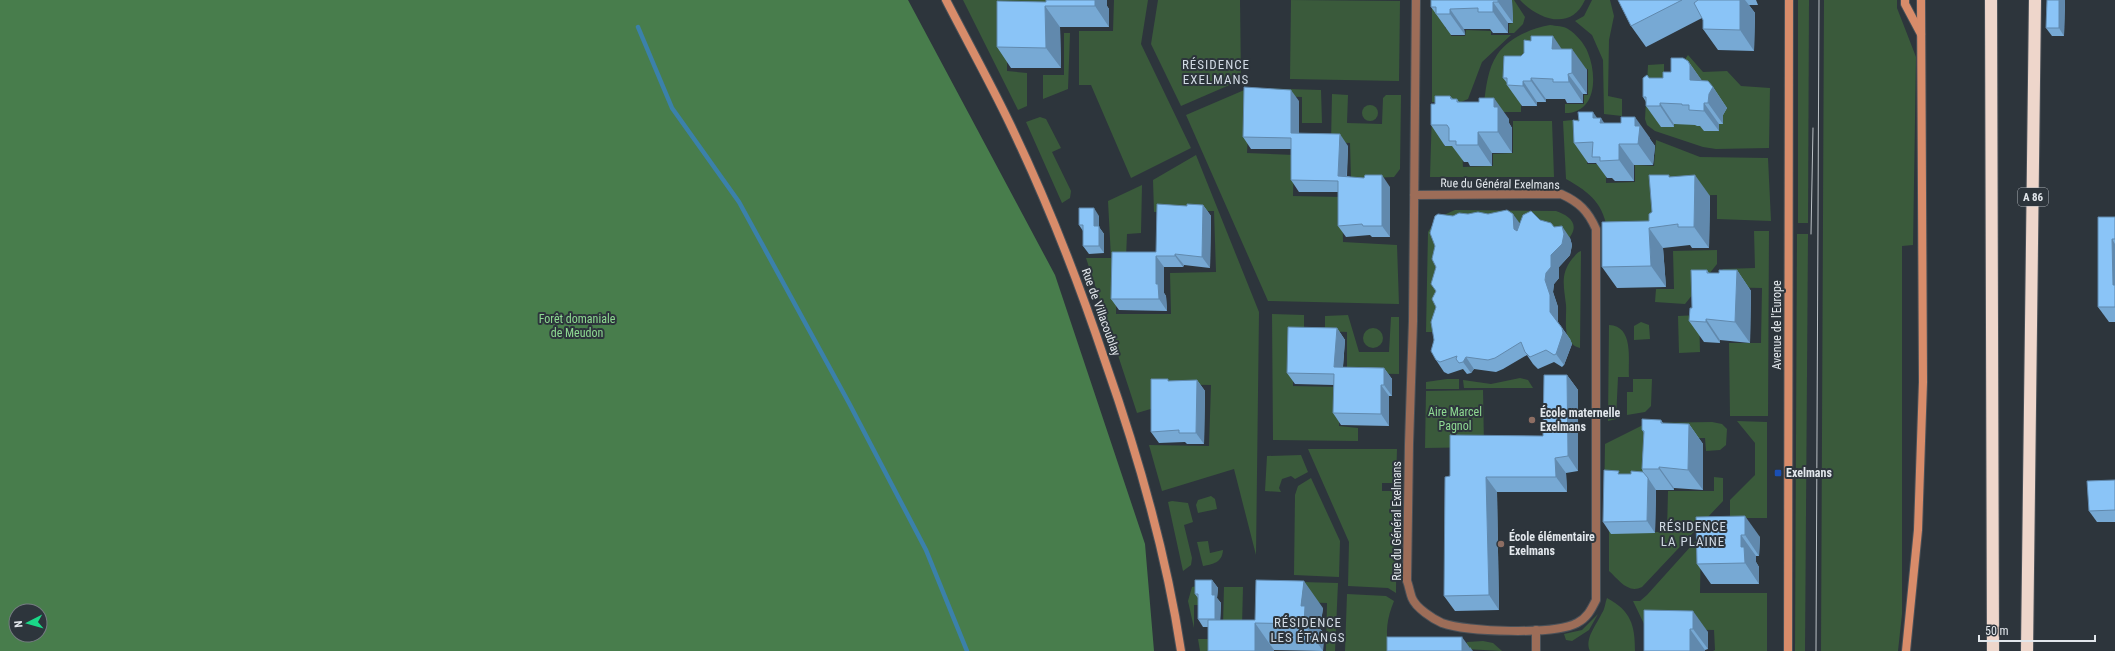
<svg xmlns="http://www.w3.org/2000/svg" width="2115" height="651" font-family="'Roboto Condensed',sans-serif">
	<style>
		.green { fill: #3a5a3b }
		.forest { fill: #487d4c; fill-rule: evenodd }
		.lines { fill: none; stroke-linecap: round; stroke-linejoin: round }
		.stream { stroke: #3b81aa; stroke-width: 4.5 }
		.street-casing { stroke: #4a5158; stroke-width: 10 }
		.secondary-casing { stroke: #4a5158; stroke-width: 10 }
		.highway-casing { stroke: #4a5158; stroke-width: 14 }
		.street { stroke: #9d6d58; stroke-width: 8 }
		.secondary { stroke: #d88c6a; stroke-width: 8 }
		.highway { stroke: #eed6cb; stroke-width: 12 }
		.tram { stroke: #bac0c5; stroke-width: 1 }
		.wall { fill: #77a9d4 }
		.shaded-wall { fill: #6189ad }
		.building { fill: #8ac4f7; stroke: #6189ad }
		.education-dot { fill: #8d6e63; stroke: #2d353c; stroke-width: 1.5 }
		.transit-dot { fill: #1a4fb4; stroke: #2d353c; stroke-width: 1.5 }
		.labels { text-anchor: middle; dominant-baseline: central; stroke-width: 4; stroke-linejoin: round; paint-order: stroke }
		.shield { fill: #2d353c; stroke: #acb2b7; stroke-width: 1 }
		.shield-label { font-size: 11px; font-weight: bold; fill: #e2e7ec }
		.street-label { font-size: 12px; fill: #e2e7ec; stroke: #2d353c }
		.park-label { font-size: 12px; fill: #8ed992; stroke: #2d353c }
		.poi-label { font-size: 12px; font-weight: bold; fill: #e2e7ec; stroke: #2d353c; text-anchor: start }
		.neighbourhood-label { font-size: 13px; letter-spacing: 1px; fill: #d1dae4; stroke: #2d353c }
	</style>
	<rect width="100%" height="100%" fill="#2d353c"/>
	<g class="green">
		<path d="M963,0H1056L1007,17V71L1027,73V106L1018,110Z"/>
		<path d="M1114,0H1148L1141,44L1191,148L1131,178L1091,85H1079V31H1113Z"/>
		<path d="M1158,0H1240L1241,80L1181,106L1151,44Z"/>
		<path d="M1291,0L1400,1L1399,81L1290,79Z"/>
		<path d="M1432,0L1445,7V28L1451,29V36H1465L1466,30L1491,31V35H1511L1482,62L1468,99L1461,102H1432Z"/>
		<path d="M1504,0H1514L1525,17L1523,24L1514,33H1509V24L1513,23L1512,0Z"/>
		<path d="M1520,0H1585C1571,31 1539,20 1520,0Z"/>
		<path d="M1592,0H1610L1614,16L1609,40L1608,96L1622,99V116L1604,114L1603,60L1592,35L1575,21L1584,16Z"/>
		<path d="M1798,0H1809L1808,223H1798Z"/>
		<path d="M1824,0H1897V8L1916,57L1913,245L1902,246V614L1898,651H1821Z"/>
		<path d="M1550,25C1556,26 1564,26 1568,29C1576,34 1585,44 1588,53C1597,75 1597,113 1565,113V104H1584V95H1588V69H1568L1521,100V112H1494L1484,103C1486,87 1488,68 1497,55C1508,38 1532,28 1550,25Z"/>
		<path d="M1064,33H1070L1068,89L1043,99V75H1064Z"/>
		<path d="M1688,55L1703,72L1727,71L1741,86L1770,88L1769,148L1716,149L1703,147L1655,131L1647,125L1645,119L1648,65L1664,64V77L1672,78Z"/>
		<path d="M1249,88L1321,90L1322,123H1302V97L1250,95L1247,153L1294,155L1293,196L1342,197L1343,242L1397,245L1399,304L1268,301L1186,115Z"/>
		<path d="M1332,94L1348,95L1347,123L1382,124L1383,98L1386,95H1401L1400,169L1394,177L1351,179L1350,143L1331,142Z"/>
		<circle cx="1370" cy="113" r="8"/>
		<path d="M1432,111L1444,116V146H1460L1462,149L1463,167L1493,166V154L1513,153V121H1552L1554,177H1430Z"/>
		<path d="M1040,117L1046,119L1061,148L1052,152L1071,191L1070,198L1062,203L1026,122Z"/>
		<path d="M1583,119L1587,132V164H1606V183L1635,182V165L1654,166L1656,140L1700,157L1768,158L1771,221L1717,219V195L1662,196V241L1608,234C1604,204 1591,193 1566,179L1563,121Z"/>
		<path d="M1196,155L1259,312L1256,555L1234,469L1162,491L1149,445L1209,446L1211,385L1156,384L1154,408L1137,413L1086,258H1111L1108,201L1142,185L1141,233L1127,234L1126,258H1117L1116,314H1171L1170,273L1216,272L1214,211L1154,212L1153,180Z"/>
		<path d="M1455,210L1556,211C1568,215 1580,223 1570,237H1564L1522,225L1517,221L1438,332H1426L1428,232L1437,218Z"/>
		<path d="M1754,231H1769L1768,416H1730L1729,343H1761L1762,288L1715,287V279L1723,269L1755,268Z"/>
		<path d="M1797,234H1808L1805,651H1795Z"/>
		<path d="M1717,250V264L1685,304L1655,302L1656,289H1674L1673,251Z"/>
		<path d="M1581,251L1580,348C1561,343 1567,320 1566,305C1564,287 1560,274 1572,259C1576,255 1576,253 1581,251Z"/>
		<path d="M1272,314L1304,315V334L1293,335V386L1340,387L1339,426L1358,428V441L1273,440Z"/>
		<path d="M1348,315L1359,352H1389L1391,317H1399V374L1347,373V332L1325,331V316Z"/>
		<path d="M1699,315L1700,352L1679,353L1678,316Z"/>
		<path d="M1641,322L1649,325L1650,339L1634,340V326Z"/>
		<path d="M1609,325C1634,326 1628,359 1629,377H1618L1616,419L1608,421Z"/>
		<circle cx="1373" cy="338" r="10"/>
		<path d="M1520,378L1528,380L1533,388H1464L1463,380L1491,384Z"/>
		<path d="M1447,379H1459V389H1426V382Z"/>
		<path d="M1633,379H1652L1651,406L1645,412L1627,415V392H1633Z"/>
		<path d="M1483,390L1484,447L1425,448L1426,391Z"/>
		<path d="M1737,421L1767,422V518H1730V500L1755,475V443Z"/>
		<path d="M1712,422L1722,424L1727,429L1726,445L1720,450L1706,451L1705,438H1656L1655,480L1604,506L1605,444L1647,423Z"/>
		<path d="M1308,449H1397L1396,483H1382V491H1397L1396,593L1388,588L1348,586L1349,542Z"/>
		<path d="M1301,455L1308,472L1295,479L1291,476L1282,479L1279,488L1281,492L1265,491L1267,456Z"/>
		<path d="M1714,477L1723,478V501L1642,587C1628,594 1619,580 1609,571V519L1622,532H1667L1668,491H1714Z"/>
		<path d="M1311,478L1340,541L1339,577L1294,575L1295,495L1298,486Z"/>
		<path d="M1211,496L1215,499L1217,509L1198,513L1196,505L1198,500Z"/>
		<path d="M1172,501L1188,503L1193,522L1184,525L1192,558L1191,565L1183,571L1168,502Z"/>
		<path d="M1701,535L1700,593H1767V651H1713L1715,650L1714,630L1659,629L1645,626L1633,601H1640L1647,595Z"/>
		<path d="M1208,541L1210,553L1223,550C1222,563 1213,564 1203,566L1197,542Z"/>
		<path d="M1301,582L1338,583L1335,651H1326L1327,603L1301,602Z"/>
		<path d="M1197,586L1199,605H1194V628L1188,601L1192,587Z"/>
		<path d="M1224,587H1243L1242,626L1223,625Z"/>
		<path d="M1347,594L1386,596L1394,601C1387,618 1385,632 1389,651H1345Z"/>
		<path d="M1607,598C1631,611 1635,625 1635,651H1590C1584,639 1597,624 1602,613C1605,609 1605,603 1607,598Z"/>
		<path d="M1598,614L1589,630L1572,641L1566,640L1564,634L1582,630Z"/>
		<path d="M1198,639H1225V651H1200Z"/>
		<path d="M1483,641L1493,643L1502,651L1465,649L1467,642Z"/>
	</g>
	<path class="forest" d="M0,0H908L1055,275L1145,544L1154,651H0ZM16,611H40V635H16Z"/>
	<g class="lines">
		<path class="stream" d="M638,27L672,108L739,202L849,403L926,550L967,651"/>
		<defs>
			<g id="street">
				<path d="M1414,195L1561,194C1579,202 1588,211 1596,229V600C1591,610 1587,618 1577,623C1555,635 1467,632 1442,623C1433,619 1416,608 1412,598C1410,593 1409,586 1407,581L1409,444L1413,321L1416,0"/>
				<path d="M1536,651V630"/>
			</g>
			<g id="secondary">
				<path d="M946,0C967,41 990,82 1010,124C1047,201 1078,280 1105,361C1138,455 1166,552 1181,651"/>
				<path d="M1905,0V4L1921,34"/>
				<path d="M1788,651L1789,0"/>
				<path d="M1906,651L1918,530L1923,382L1921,0"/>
			</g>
			<g id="highway">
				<path d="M1991,0L1993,651"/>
				<path d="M2027,651L2035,0"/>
			</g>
		</defs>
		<use href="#street" class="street-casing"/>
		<use href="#secondary" class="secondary-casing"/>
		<use href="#highway" class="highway-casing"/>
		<use href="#street" class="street"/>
		<use href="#secondary" class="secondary"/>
		<use href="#highway" class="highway"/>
		<g class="tram">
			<path d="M1811,234L1813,128"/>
			<path d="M1816,651L1819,0"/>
		</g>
	</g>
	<g class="wall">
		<path d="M1431,0H1512L1513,23H1508V33H1493L1490,29H1464L1465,35H1451L1431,7Z"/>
		<path d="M1618,0H1756L1758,5H1749L1755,13L1754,51L1718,50L1703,29V20L1702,18L1646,47L1631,26Z"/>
		<path d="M2047,0H2065L2064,36H2052L2046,28Z"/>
		<path d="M997,1L1107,6L1109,9V27H1060L1061,68H1011L997,47Z"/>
		<path d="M1561,49L1587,70V94H1583V103H1567L1565,99H1546V102H1537V106H1522L1507,85V83L1503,78L1521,56Z"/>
		<path d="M1688,61L1702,81L1713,87L1727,108L1723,115V124H1719V131H1704L1700,126H1697L1695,125L1674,124V127H1661L1646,106V102L1643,97L1649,78H1663Z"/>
		<path d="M1450,96L1453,99H1457L1459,102L1509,119V123L1512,128V153H1492V166H1470L1468,162H1464L1452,146H1445L1431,125L1435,104Z"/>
		<path d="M1299,101V134L1348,146L1347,176L1390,187V237H1372L1370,235L1346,237L1338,226V192H1299L1291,180V149H1251L1243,137Z"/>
		<path d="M1598,118L1604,123L1650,138V139L1655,146L1653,165H1634V181H1615L1612,178H1607L1596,163H1588L1574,143L1579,121Z"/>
		<path d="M1670,177L1710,196L1709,248H1692L1690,245L1663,248L1666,287L1617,288L1602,267L1649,221L1652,212Z"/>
		<path d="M1203,205L1211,216L1210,268L1184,265L1183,267H1164V293L1166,296L1167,311L1119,310L1111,299L1156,252L1187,206Z"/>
		<path d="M1099,216V227L1104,234V253L1089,254L1083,246V231L1079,225Z"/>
		<path d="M2115,217V322H2109L2098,307Z"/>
		<path d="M1540,220L1554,227L1570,238L1572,245L1570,255L1559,267V278L1554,284L1553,292L1558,307V322L1570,339L1572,344L1564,365L1562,367L1554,362L1538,369L1533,364L1527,355L1503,369L1496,372L1474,369L1471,373L1467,374L1463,369L1448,374L1444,372L1436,360L1434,340L1520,224Z"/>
		<path d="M1707,270L1709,273H1719L1737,270L1751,291L1750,343L1720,340V343L1704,342L1689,321L1692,308Z"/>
		<path d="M1337,328L1345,340L1343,367L1384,368L1392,379V396H1389V426L1341,425L1333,413L1334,385L1295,384L1287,373Z"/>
		<path d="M1567,375L1578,390V471L1566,473L1567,492H1497L1499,610L1455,611L1444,596L1450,476L1543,436Z"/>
		<path d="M1197,380L1205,391L1204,444H1187L1185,442L1159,443L1151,432Z"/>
		<path d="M1661,420L1663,423L1689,424L1703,444V490L1674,488V490H1656L1655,533L1611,534L1603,522L1621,474H1631L1643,472L1642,469L1644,433L1642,430Z"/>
		<path d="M2115,480V522H2097L2089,511Z"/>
		<path d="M1696,517L1760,537L1759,556H1756V562L1759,567V584H1711L1697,564Z"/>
		<path d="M1212,580L1218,588L1217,598L1221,603L1220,620H1255L1323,608L1320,629L1324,633L1323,651L1274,650L1208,627H1203L1198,619V598L1195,594Z"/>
		<path d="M1644,610L1708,632V649L1705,650V651Z"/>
	</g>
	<g class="shaded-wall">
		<path d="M1095,0H1107V6L1109,9V27L1095,6Z"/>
		<path d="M1498,0H1512V1L1513,23L1498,2Z"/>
		<path d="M1736,0H1745L1755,13L1754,51L1740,30Z"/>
		<path d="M2059,0H2065L2064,36L2059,28Z"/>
		<path d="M1493,2L1508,23V33L1493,12Z"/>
		<path d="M1045,6L1060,27L1061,68L1046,48Z"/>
		<path d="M1450,9L1464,29L1465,35L1450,14Z"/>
		<path d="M1553,36L1567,57L1552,49Z"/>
		<path d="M1572,49L1587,70V94L1572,73Z"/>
		<path d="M1688,61L1703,82L1690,80Z"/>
		<path d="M1568,74L1583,94V103L1569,82Z"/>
		<path d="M1531,78L1546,99V102L1531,81Z"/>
		<path d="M1523,81L1537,102V106L1523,86Z"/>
		<path d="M1713,87L1727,108L1723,115V124L1708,103L1709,94Z"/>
		<path d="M1291,90L1299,101V145L1291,133Z"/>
		<path d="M1494,98L1509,119V123L1512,128V153L1498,132L1494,107Z"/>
		<path d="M1660,103L1674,124V127L1660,106Z"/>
		<path d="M1704,103L1719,124V131L1704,111Z"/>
		<path d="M1593,112L1600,122L1601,118L1615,139L1593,118Z"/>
		<path d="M1635,117L1650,138V139L1655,146L1653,165L1638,144L1635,126Z"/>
		<path d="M1478,132L1492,153V166L1478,145Z"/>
		<path d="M1340,134L1348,146L1346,187L1338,176Z"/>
		<path d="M1619,144L1634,165V181L1619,160Z"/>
		<path d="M1382,175L1390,187V237L1382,226Z"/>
		<path d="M1695,175L1710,196L1709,248L1694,227Z"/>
		<path d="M1203,205L1211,216L1210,268L1202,257Z"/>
		<path d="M1094,208L1099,216V227L1104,234V253L1099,246L1094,226Z"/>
		<path d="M1513,214L1521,225L1522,241L1514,229Z"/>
		<path d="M1562,226L1570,238L1572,245L1570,255L1559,267V278L1554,284L1553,292L1558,307V324L1550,312L1545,280L1546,273L1551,255Z"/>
		<path d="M1649,228L1663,248L1666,287L1651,266Z"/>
		<path d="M2112,239L2115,244V288L2113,285Z"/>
		<path d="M1175,254L1184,265L1183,267L1175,256Z"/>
		<path d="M1156,256L1164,267V293L1166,296L1167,311L1159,299L1156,284Z"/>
		<path d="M1737,270L1751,291L1750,343L1735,322Z"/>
		<path d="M1706,319L1720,340V343L1706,322Z"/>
		<path d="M1337,328L1345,340L1342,378L1334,367Z"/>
		<path d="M1562,328L1570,339L1572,344L1564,365L1556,354Z"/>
		<path d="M1466,357L1474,369L1471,373L1463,362Z"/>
		<path d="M1384,368L1392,379V396L1384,385Z"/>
		<path d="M1567,375L1578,390V471L1568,456Z"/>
		<path d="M1197,380L1205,391L1204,444L1196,433Z"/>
		<path d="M1381,385L1389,396V426L1381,414Z"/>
		<path d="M1689,424L1703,444V490L1688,470Z"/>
		<path d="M1555,458L1566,473L1567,492L1556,477Z"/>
		<path d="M1659,467L1674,488V490L1659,469Z"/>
		<path d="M1486,477L1497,492L1499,610L1489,595Z"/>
		<path d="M1648,478L1656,490L1655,533L1647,521Z"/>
		<path d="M1745,516L1760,537L1759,556L1745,535Z"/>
		<path d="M1741,535L1756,556V562L1759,567V584L1745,563L1741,547Z"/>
		<path d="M1212,580L1218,588L1217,598L1221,603L1220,627L1215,619L1212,595Z"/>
		<path d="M1304,581L1323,608L1320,629L1324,633L1323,651L1304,624L1301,606Z"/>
		<path d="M1693,611L1708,632V649L1693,629Z"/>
		<path d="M1255,623L1274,650V651H1255Z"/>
		<path d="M1690,629L1705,650V651H1690Z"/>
		<path d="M1462,637L1470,648V647L1473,651H1462Z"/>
	</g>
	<g class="building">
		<path d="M1046,0H1095V6H1045L1046,48L997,47V1L1046,2Z"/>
		<path d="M1431,0H1498V2H1493V12H1478V8L1450,9V14H1436V7H1431Z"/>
		<path d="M1618,0H1682L1631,26Z"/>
		<path d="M1698,0H1740V30L1703,29V20L1694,3Z"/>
		<path d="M2047,0H2059V28H2046Z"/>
		<path d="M1531,36H1553L1552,49H1572V73L1568,74L1569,82H1553V79L1531,78V81H1523V86L1507,85V78H1503L1504,56H1521L1524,53V40L1531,41Z"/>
		<path d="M1671,58H1683L1688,61L1690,65V80L1708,81L1713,87L1709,94L1708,103H1704V111L1689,110V105H1682V104L1660,103V106H1646V97H1643V78L1647,75L1649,78H1663V72H1671Z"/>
		<path d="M1244,87L1291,90V133L1340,134L1338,176L1364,178L1365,175H1382V226H1363L1362,224L1338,226V181L1291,180V138L1243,137Z"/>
		<path d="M1435,96H1450L1451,99H1457V102H1479V98H1494V107H1498V132H1478V145H1456V141H1449V128L1447,125H1431V104H1435Z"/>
		<path d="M1578,112H1593V118H1601L1600,123H1621V117H1635V126H1640L1638,144H1619V160L1600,161V157H1592L1593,142L1574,143L1573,120L1579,121Z"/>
		<path d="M1649,175H1669V177L1695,175L1694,227H1678V224L1649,228L1651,266L1602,267V222L1649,221V214L1652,212Z"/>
		<path d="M1157,204L1187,206V204L1203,205L1202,257L1175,254V256H1156V284H1158L1159,299H1111L1112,252H1156Z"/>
		<path d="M1079,208H1094V226H1099V246H1083V225H1079Z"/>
		<path d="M1507,210L1513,214L1514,229L1517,231L1523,215L1531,211L1540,220L1551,223L1554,227L1562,226L1564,234L1562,244L1551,255V267L1546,273L1545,280L1550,295V312L1562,328L1563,333L1556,354L1554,355L1546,350L1530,357L1525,352L1521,342L1495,358L1488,360L1466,357L1463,362L1459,363L1456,359L1457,356L1440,362L1436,360L1431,351L1434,340L1431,322L1436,307L1432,299L1436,291L1431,284L1436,267L1432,259L1435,246L1430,233L1435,216L1438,214L1453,216L1459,213L1468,214L1478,212L1488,214Z"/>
		<path d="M2098,217H2115V239H2112L2113,285H2115V307H2098Z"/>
		<path d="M1691,270H1707V273H1719V270H1737L1735,322L1706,319V322L1689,321L1690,308H1692Z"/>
		<path d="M1288,327L1337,328L1334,367L1384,368V385H1381V414L1333,413L1334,374L1287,373Z"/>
		<path d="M1544,375H1567L1568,456L1555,458L1556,477H1486L1489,595L1444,596L1445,477L1450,476V435L1543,436Z"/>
		<path d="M1151,379H1168V381L1197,380L1196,433H1179V430L1151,432Z"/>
		<path d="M1642,419L1661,420V423L1689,424L1688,470L1659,467V469H1642L1644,431L1642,430Z"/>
		<path d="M1604,470L1619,471L1618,474H1631V471L1643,472L1648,478L1647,521L1603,522Z"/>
		<path d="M2115,480V510L2089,511L2087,481Z"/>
		<path d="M1745,516V535H1741V547H1744L1745,563L1697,564L1696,517Z"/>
		<path d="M1195,580H1212V595H1215V619H1198V594H1195Z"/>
		<path d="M1256,580L1304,581L1301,606H1305L1304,624L1255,623V651H1208V620H1255Z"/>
		<path d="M1644,610L1693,611V629H1690V651H1644Z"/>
		<rect x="1387" y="637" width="75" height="14"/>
	</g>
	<g class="education-dot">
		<circle cx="1532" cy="420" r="4"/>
		<circle cx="1501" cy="544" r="4"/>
	</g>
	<rect class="transit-dot" x="1774" y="469" width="8" height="8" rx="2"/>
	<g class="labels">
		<rect class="shield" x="2018" y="188" width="30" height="18" rx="3"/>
		<g class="shield-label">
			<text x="2033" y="197">A 86</text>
		</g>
		<g class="street-label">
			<text transform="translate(1500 184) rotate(1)">Rue du Général Exelmans</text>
			<text transform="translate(1101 312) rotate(70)">Rue de Villacoublay</text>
			<text transform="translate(1777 325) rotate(-90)">Avenue de l'Europe</text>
			<text transform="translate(1397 521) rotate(-90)">Rue du Général Exelmans</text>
		</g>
		<g class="park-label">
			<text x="577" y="319">Forêt domaniale<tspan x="577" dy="14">de Meudon</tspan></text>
			<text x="1455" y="412">Aire Marcel<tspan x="1455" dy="14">Pagnol</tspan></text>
		</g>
		<g class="poi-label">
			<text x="1540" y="413">École maternelle<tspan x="1540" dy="14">Exelmans</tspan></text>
			<text x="1786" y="473">Exelmans</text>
			<text x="1509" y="537">École élémentaire<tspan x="1509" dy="14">Exelmans</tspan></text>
		</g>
		<g class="neighbourhood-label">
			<text x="1216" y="64">RÉSIDENCE<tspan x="1216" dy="15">EXELMANS</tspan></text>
			<text x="1693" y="526">RÉSIDENCE<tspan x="1693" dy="15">LA PLAINE</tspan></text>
			<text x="1308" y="622">RÉSIDENCE<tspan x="1308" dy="15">LES ÉTANGS</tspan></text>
		</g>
	</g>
	<g transform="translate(28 623) rotate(264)"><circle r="19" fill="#2d353c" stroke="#757c82"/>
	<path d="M0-3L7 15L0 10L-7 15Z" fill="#1ad988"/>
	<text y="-6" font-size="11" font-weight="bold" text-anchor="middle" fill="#e2e7ec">N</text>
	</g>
	<path d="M1979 635v6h116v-6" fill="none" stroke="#e2e7ec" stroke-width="2"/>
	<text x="1985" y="635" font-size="12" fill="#e2e7ec" stroke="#2d353c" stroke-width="3" paint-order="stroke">50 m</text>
</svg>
